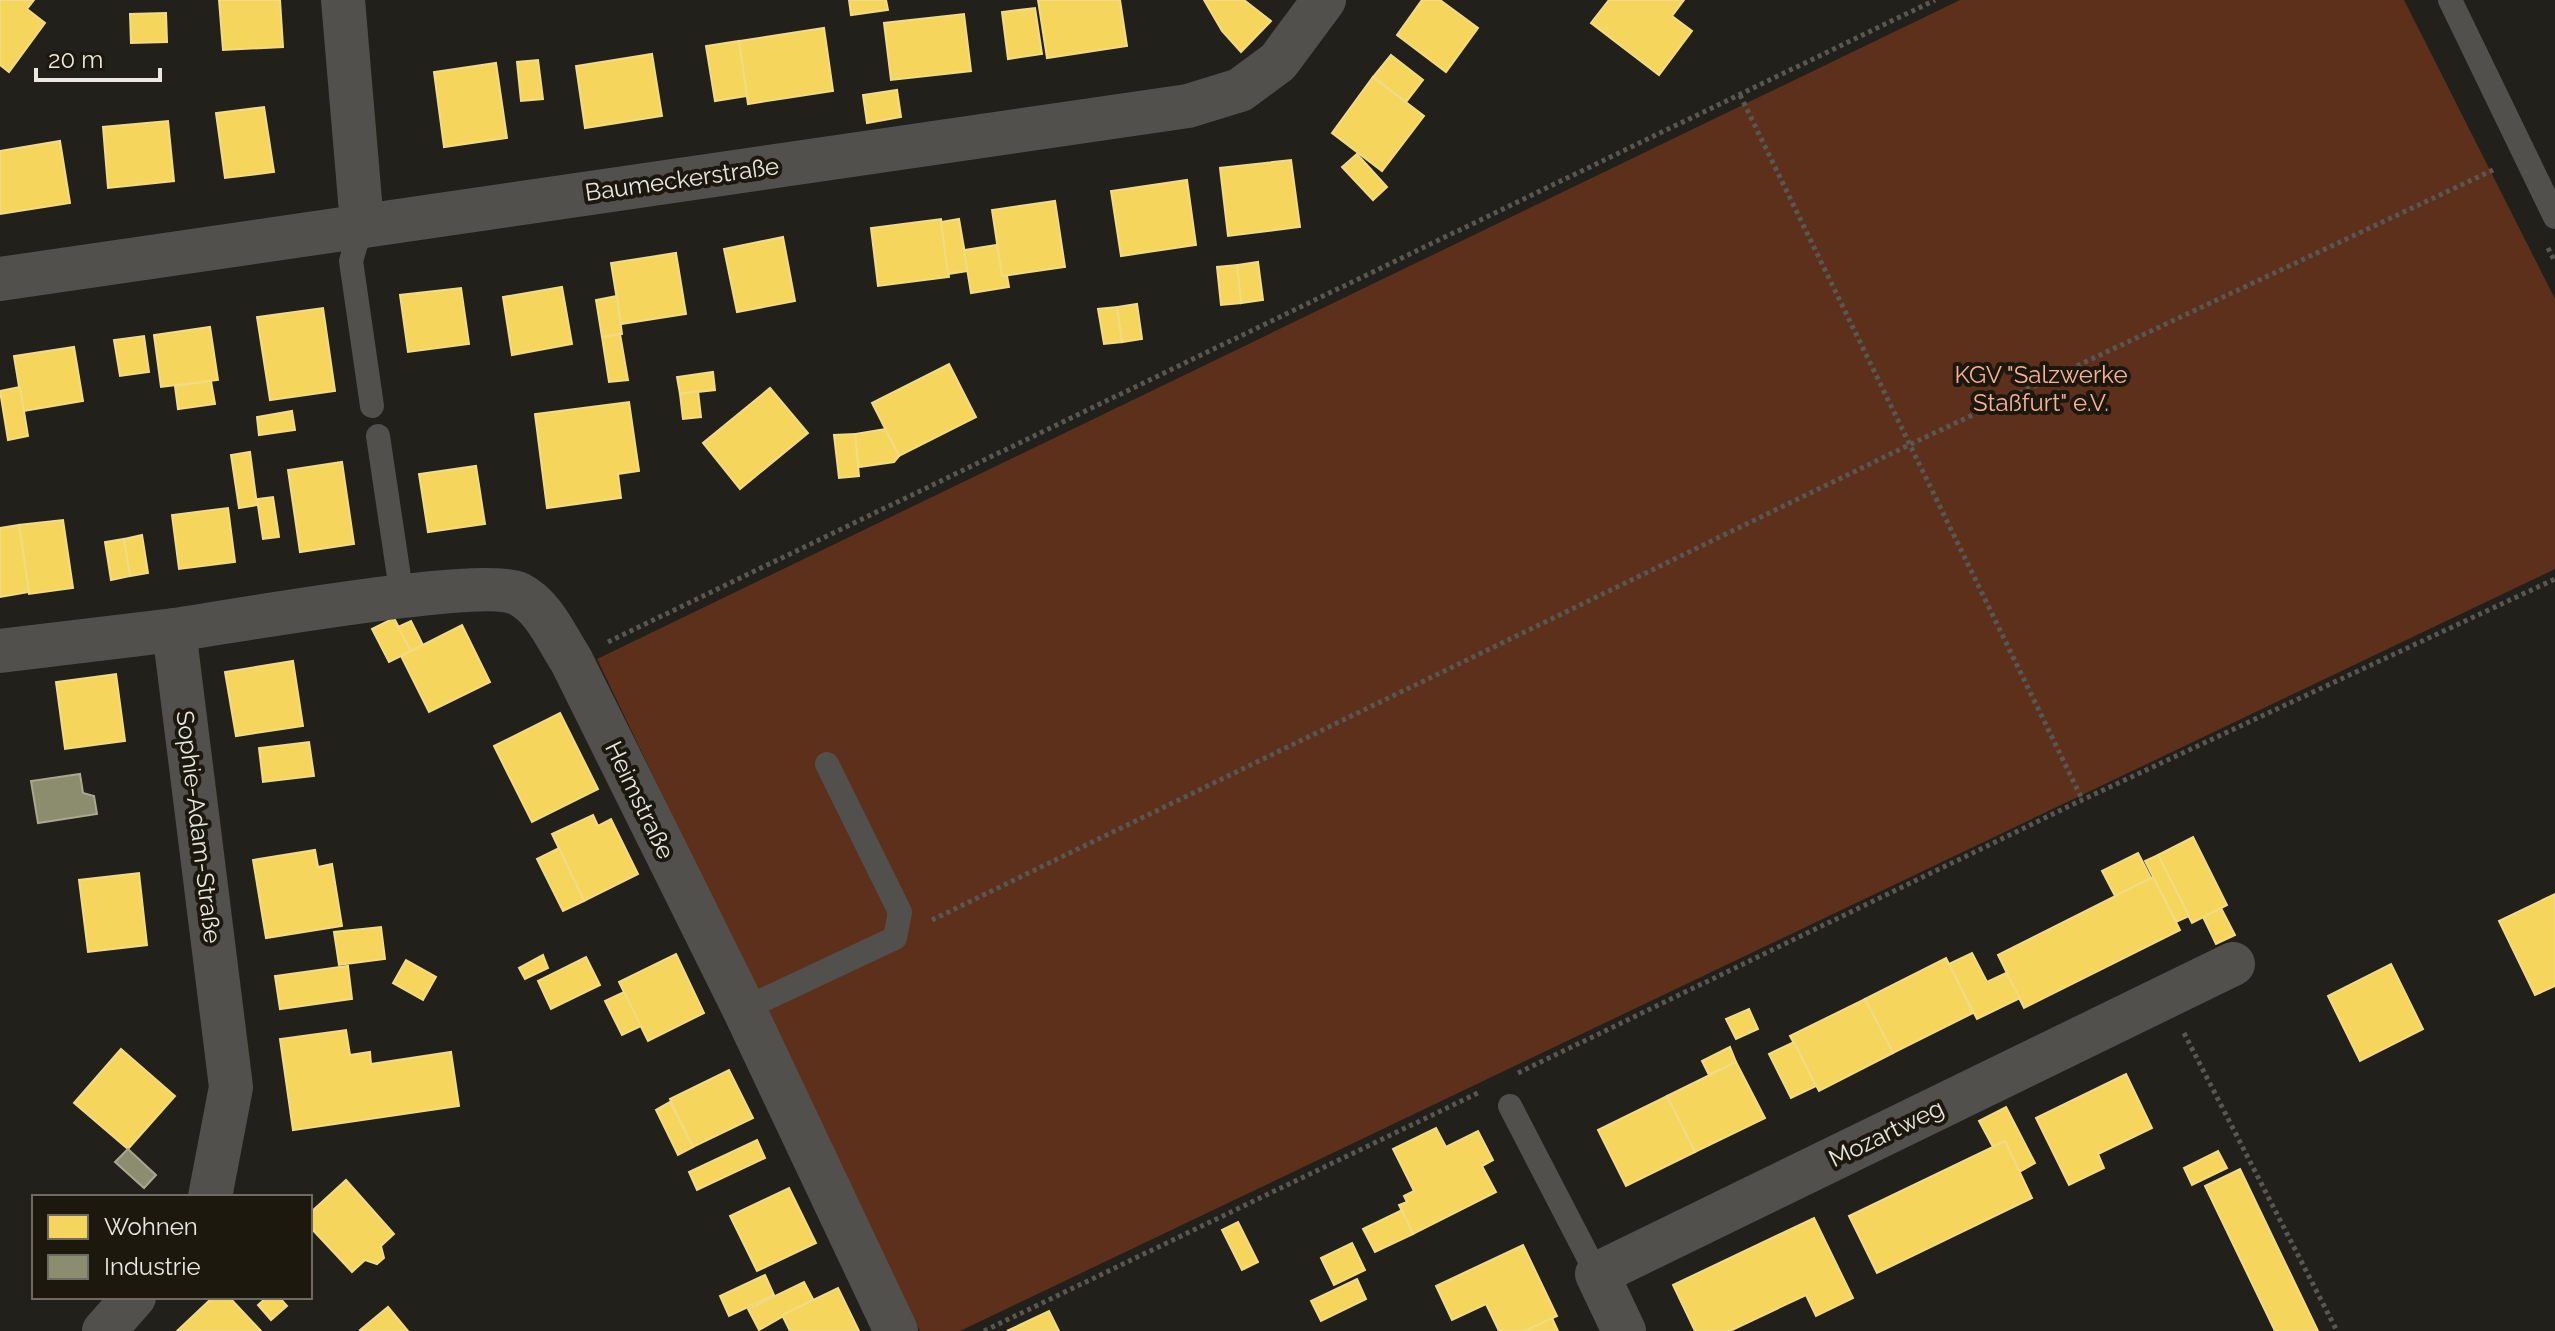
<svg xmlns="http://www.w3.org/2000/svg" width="2555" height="1331" font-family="Raleway,sans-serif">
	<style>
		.green { fill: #5d301c }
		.homes { fill: #f6d55c; stroke: #f2db84; stroke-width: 2 }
		.industry { fill: #8c8c6e; stroke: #a8a890; stroke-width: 2 }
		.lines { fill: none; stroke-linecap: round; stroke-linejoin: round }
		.path { stroke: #585753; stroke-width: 5; stroke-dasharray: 4 4; stroke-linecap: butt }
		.service { stroke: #51504d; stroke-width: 24 }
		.minor { stroke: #51504d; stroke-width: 44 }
		.labels { text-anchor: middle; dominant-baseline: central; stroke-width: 8; stroke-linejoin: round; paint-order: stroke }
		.street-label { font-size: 24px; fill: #eae8e0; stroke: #1c180e }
		.park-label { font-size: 24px; fill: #fcb393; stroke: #1c180e }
	</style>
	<rect width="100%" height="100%" fill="#22201a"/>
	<path class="green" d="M1960,0H2404L2555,299V569L960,1331H920L597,659Z"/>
	<g class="homes">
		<path d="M0,0H34L27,9L45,23L9,72L0,65Z"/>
		<path d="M219,0H280L283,47L223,50Z"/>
		<path d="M849,0H886L888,10L851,15Z"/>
		<path d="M1038,0H1120L1127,46L1047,58Z"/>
		<path d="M1204,0H1244L1271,21L1241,52L1222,31Z"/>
		<path d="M1422,0H1440L1478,28L1446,72L1397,35Z"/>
		<path d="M1609,0H1684L1672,16L1692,31L1659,75L1591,23Z"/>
		<path d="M1035,8L1042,54L1008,59L1002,12Z"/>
		<path d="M166,13L167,42L131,43L130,14Z"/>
		<path d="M964,14L971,71L891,80L884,23Z"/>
		<path d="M824,28L833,91L748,104L739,41Z"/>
		<path d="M739,41L747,96L715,101L706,46Z"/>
		<path d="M652,54L662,116L585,128L576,66Z"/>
		<path d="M1391,55L1423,80L1406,102L1373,77Z"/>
		<path d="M538,60L543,99L521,101L517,62Z"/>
		<path d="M496,63L507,138L444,147L434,72Z"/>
		<path d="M1373,77L1424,116L1382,171L1332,133Z"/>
		<path d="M897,90L901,117L867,123L863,95Z"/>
		<path d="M264,107L274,172L225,178L216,113Z"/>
		<path d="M168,121L174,181L108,188L103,127Z"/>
		<path d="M60,141L70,203L0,214V151Z"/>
		<path d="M1357,154L1387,187L1373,200L1342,167Z"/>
		<path d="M1291,160L1300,227L1228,236L1220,168Z"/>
		<path d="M1187,180L1196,245L1121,256L1111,191Z"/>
		<path d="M1055,201L1065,267L1002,276L992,210Z"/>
		<path d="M941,219L949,277L878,286L871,228Z"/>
		<path d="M959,219L968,271L948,274L941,222Z"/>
		<path d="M783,237L795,301L737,312L724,249Z"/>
		<path d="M997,245L1002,276H1007L1009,287L971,293L964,250Z"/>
		<path d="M676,253L686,314L621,324L611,263Z"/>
		<path d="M1258,262L1263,300L1241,303L1237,265Z"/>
		<path d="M1237,265L1241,303L1221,305L1217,267Z"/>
		<path d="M562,287L572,344L512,355L503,297Z"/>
		<path d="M461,288L469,344L408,352L400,295Z"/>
		<path d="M617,296L622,334L602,337L596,300Z"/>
		<path d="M1137,304L1142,339L1122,342L1117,307Z"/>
		<path d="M1117,307L1122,342L1104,344L1098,309Z"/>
		<path d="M323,308L335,391L270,400L257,317Z"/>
		<path d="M210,327L218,380L161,387L154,335Z"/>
		<path d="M620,334L628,380L609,382L602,337Z"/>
		<path d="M144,336L149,372L120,376L114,340Z"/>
		<path d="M74,347L83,401L23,411L14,356Z"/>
		<path d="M949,364L976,417L899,456L872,403Z"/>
		<path d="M713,372L715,390L680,394L677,377Z"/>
		<path d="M211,381L215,404L178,409L175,386Z"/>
		<path d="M20,387L28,436L8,440L0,391Z"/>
		<path d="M770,388L808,433L740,489L703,443Z"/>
		<path d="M698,391L701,417L683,419L680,394Z"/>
		<path d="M629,402L639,471L618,474L621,498L547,508L535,414Z"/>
		<path d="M292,411L295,430L259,435L257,417Z"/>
		<path d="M885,429L899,456L894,462L859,467L855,434Z"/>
		<path d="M855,434L859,476L839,478L834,435Z"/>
		<path d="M250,452L257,505L239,508L231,455Z"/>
		<path d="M342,462L354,544L300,552L288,470Z"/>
		<path d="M476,466L485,524L428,532L419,474Z"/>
		<path d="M273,497L279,537L263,539L257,499Z"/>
		<path d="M228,508L235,562L179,569L172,515Z"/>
		<path d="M63,520L73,588L29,594L19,525Z"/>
		<path d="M19,525L29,592L0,597V528Z"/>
		<path d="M142,535L148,573L130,576L124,539Z"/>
		<path d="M124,539L130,576L111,580L105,542Z"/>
		<path d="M394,618L411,651L389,662L372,629Z"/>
		<path d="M411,621L423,645L411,651L398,627Z"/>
		<path d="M462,625L490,682L429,712L401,656Z"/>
		<path d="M293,661L303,726L236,736L225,672Z"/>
		<path d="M116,674L125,741L65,749L56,682Z"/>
		<path d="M560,713L598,789L532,822L494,746Z"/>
		<path d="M309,742L314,776L263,782L259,748Z"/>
		<path d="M593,815L598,826L611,819L638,874L584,901L552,834Z"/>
		<path d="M2193,837L2227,905L2192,923L2158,855Z"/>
		<path d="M559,848L584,901L563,911L537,859Z"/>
		<path d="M315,850L318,867L332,864L342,926L266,938L253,860Z"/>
		<path d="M2138,853L2151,878L2115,896L2102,871Z"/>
		<path d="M2158,855L2189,916L2176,922L2145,861Z"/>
		<path d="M139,873L147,945L88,952L79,880Z"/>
		<path d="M2153,877L2180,930L2024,1008L1998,955Z"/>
		<path d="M2555,894V986L2535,995L2499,921Z"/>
		<path d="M2221,908L2235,935L2216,944L2203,917Z"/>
		<path d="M381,927L385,959L339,965L334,932Z"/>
		<path d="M1972,953L1987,982L2006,973L2020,998L1977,1019L1949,964Z"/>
		<path d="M676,954L704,1013L648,1041L619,982Z"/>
		<path d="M543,955L548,968L525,979L519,968Z"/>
		<path d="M586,957L600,985L551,1009L538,981Z"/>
		<path d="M1946,958L1973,1013L1893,1053L1865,999Z"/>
		<path d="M406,960L436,977L423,1000L393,983Z"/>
		<path d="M2391,964L2423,1029L2360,1061L2328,996Z"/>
		<path d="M348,966L352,999L280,1009L275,976Z"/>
		<path d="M624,992L641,1026L622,1035L605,1001Z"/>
		<path d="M1865,999L1893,1053L1819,1091L1790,1036Z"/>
		<path d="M1749,1009L1758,1029L1736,1039L1726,1019Z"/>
		<path d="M346,1030L350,1055L370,1052L371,1064L451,1052L459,1106L293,1130L280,1039Z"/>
		<path d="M1794,1042L1816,1086L1791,1098L1769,1054Z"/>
		<path d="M1730,1047L1736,1062L1709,1075L1702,1061Z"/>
		<path d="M121,1049L175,1096L128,1149L74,1103Z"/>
		<path d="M1736,1062L1765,1118L1695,1152L1667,1096Z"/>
		<path d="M729,1070L753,1118L693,1147L670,1099Z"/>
		<path d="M2126,1074L2152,1128L2098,1154L2104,1168L2069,1185L2036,1118Z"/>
		<path d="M1667,1096L1695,1152L1626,1186L1598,1130Z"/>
		<path d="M670,1102L693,1147L678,1155L656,1110Z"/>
		<path d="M2006,1107L2035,1163L2019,1172L2005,1141L1993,1147L1979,1121Z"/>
		<path d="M1436,1128L1446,1147L1478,1131L1493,1160L1482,1166L1496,1192L1413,1234L1399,1205L1407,1202L1404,1196L1414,1191L1393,1149Z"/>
		<path d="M757,1140L765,1158L697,1190L689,1172Z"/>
		<path d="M2005,1141L2032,1198L1877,1273L1849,1216Z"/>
		<path d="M2218,1151L2227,1168L2192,1185L2184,1168Z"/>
		<path d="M2240,1169L2318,1331H2275L2205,1186Z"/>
		<path d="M346,1180L394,1234L381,1246L384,1258L377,1264L365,1260L352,1272L310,1227V1213Z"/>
		<path d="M789,1188L816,1243L757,1271L730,1216Z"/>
		<path d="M1402,1210L1413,1234L1375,1252L1363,1229Z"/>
		<path d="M1814,1218L1853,1298L1816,1316L1806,1295L1730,1331H1695L1673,1285Z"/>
		<path d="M1238,1222L1258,1262L1242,1270L1222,1230Z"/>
		<path d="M1352,1243L1365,1270L1334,1285L1321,1258Z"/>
		<path d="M1523,1245L1557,1316L1525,1331H1499L1486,1304L1452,1320L1436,1286Z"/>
		<path d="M765,1275L774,1295L729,1316L720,1296Z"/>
		<path d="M1357,1279L1366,1299L1321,1321L1311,1301Z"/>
		<path d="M804,1282L813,1299L759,1330L748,1309Z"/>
		<path d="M838,1288L859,1331H790L782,1315Z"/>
		<path d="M213,1297H229L261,1331H177Z"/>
		<path d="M267,1297H279L287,1306L271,1320L258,1305Z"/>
		<path d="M388,1307L408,1331H361L360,1330Z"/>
		<path d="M1049,1311L1059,1331H1007Z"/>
		<path d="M1552,1318L1558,1331H1525Z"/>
	</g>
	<g class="industry">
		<path d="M80,774L83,793L94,796L97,814L38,823L31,781Z"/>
		<path d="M128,1149L156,1175L144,1188L115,1162Z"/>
	</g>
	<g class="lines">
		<g class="path">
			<path d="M1740,95L2082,799"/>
			<path d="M2548,248L2555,262"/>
			<path d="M608,642L1935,0"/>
			<path d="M932,920L1911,444L2495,169"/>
			<path d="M2184,1033L2337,1331"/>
			<path d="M1518,1073L2082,800L2555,579"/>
			<path d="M984,1331L1480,1092"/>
		</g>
		<g class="service">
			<path d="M2450,0L2555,217"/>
			<path d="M362,224L351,261L372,406"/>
			<path d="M378,436L402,597"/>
			<path d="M744,1009L895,938L900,912L827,764"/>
			<path d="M1510,1106L1597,1274"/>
		</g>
		<g class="minor">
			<path d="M343,0L362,224"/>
			<path d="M0,279L1188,106L1240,90L1278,62L1324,0"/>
			<path d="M174,630C229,622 483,576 519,594C544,607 556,637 571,660L744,1009L896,1331"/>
			<path d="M0,651L174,630L231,1087L210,1197"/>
			<path d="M104,1331L134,1297"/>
			<path d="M1624,1331L1597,1274L2233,964"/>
		</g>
	</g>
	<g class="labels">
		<g class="street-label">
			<text transform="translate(682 179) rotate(-8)">Baumeckerstraße</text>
			<text transform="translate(640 800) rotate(64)">Heimstraße</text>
			<text transform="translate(199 827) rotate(83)">Sophie-Adam-Straße</text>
			<text transform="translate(1886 1133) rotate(-26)">Mozartweg</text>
		</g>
		<g class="park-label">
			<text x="2041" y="374">KGV "Salzwerke<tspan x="2041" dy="28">Staßfurt" e.V.</tspan></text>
		</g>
	</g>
	<rect x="32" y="1195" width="280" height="104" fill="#1c180e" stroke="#6e6b62" stroke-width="2"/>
	<rect x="48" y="1215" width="40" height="24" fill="#f6d55c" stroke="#6e6b62" stroke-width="2"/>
	<text x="104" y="1235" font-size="24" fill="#eae8e0">Wohnen</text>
	<rect x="48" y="1255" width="40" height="24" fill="#8c8c6e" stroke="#6e6b62" stroke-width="2"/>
	<text x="104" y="1275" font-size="24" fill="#eae8e0">Industrie</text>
	<path d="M36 68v12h124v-12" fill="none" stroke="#eae8e0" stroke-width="4"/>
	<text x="48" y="68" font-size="24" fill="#eae8e0" stroke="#1c180e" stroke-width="6" paint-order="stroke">20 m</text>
</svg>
